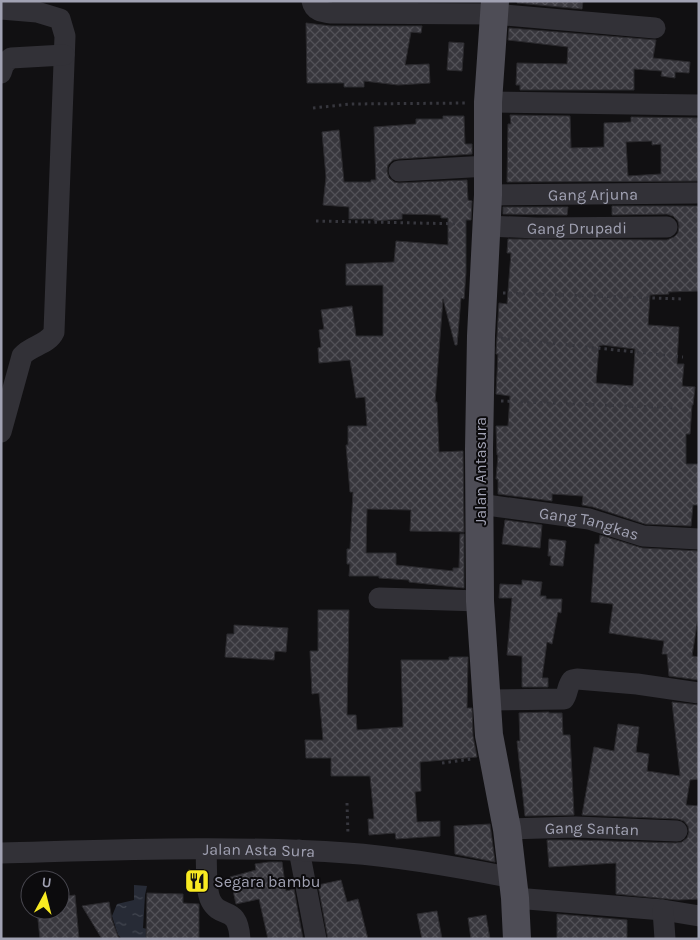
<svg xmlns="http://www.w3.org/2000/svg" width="700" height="940" font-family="Karla,sans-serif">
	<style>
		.water { fill: url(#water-ripples) }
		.building { fill: url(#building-cross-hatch); stroke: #2b2a2e; fill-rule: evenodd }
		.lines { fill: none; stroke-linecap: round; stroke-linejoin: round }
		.path { stroke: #37373e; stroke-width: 3; stroke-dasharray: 2.5 4; stroke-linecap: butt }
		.minor { stroke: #323137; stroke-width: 21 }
		.major { stroke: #4e4d56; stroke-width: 28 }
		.labels { text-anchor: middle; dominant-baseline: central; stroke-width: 4; stroke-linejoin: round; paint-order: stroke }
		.street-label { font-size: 16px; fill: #a1a2b3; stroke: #0c0b0d }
		.poi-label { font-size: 16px; fill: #a1a2b3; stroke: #0c0b0d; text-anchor: start }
	</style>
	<defs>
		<pattern id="water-ripples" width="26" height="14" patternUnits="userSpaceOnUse" patternTransform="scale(1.25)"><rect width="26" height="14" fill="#272b36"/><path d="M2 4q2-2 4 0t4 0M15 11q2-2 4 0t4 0" fill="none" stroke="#434751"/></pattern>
		<pattern id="building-cross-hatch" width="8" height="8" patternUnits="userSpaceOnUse" patternTransform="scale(1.25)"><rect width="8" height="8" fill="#38373d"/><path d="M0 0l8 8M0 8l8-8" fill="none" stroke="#525157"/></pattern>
	</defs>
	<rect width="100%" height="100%" fill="#111012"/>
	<path class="water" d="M134,885L147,886L145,895L143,928L151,930L147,938L122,939L118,935L112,916L117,904L134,900Z"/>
	<g class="building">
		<path d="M517,1H583L582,9L517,3Z"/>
		<path d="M306,23L331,26H422L421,33L411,32L405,65L429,64L430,83L398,85L364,81V87H344V83H307Z"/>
		<path d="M509,28L656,40L653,58L690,62L689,73L675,72V78L661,76L662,71L634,69V90H520V85H516L517,63L567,64L568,47L508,40Z"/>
		<path d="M449,42L464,43L462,71L447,70Z"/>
		<path d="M510,115L570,116L571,148L604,147V123L631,122V117L699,118L698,181L507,182L508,124H511ZM652,141V145L661,144V174L628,176L626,142Z"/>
		<path d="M443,116H464L465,144H472V154L398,159L393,160L388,165L387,171L389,178L394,182L399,183L467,180L468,200L472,201L471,220H466V273L464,299L461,298L457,345H455L443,299L435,402H437L439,452L463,451L464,532L410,531L411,510L367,509L366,553H396V565L453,571V568H459L460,534H464V588L409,582V580L379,578V576H349L350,564H347V549H350L353,492H350L346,445H348V426H367L365,397L356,398L350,360L319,363L318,348L321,347L319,330L324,329L321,310L352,306L356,336H383V285H346V264L394,262L396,241L448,245V218H441V215L402,214V219L374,221V219H349V207L323,205L326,177L322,132L339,130L344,182H371V180H376L374,127L416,124V119H443Z"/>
		<path d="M612,206H699V291L668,292L669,294L650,295L648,325L679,327L677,364H684L682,386L695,387L693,405H692L690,434H686V464H699V505H693L691,526L645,524L593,507L582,505L583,496L552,494V501L498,494V479H496L498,455H497L496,426H508L510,396L496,394L498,354H496L499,303L507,304L511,253H507L508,239L667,240L674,237L678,233L679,226L678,221L673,216L667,214L612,215ZM603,345L635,349L633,386L596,383L599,346Z"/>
		<path d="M503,207H568L567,215L503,214Z"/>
		<path d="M505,520L542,525L540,548L502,544Z"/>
		<path d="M600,535L642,548L699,551V611L692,656L699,657V680L669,676L667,654H662L664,641L609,633L613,604L591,602L595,544H599Z"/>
		<path d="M549,539L566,541L563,566L550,565L551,556H548Z"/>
		<path d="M522,580L542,582L540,596H546V599H562L561,613L558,612L552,644L547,642L542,678H548V687H522V656L507,655L512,598H499L500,584L522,585Z"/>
		<path d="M318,610H349L347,715H356L357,730L403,727L401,660H449V657H468L467,708H472L473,736L477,757L420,762L421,791L415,792L417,822L440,821V836L396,839L395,833L369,835L368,819H374L370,776H331V758H306L305,740H323L319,693L312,694L310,651H318Z"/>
		<path d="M234,625L288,628L286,652L275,651L274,660L225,657L227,634H234Z"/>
		<path d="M672,702L699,705V779L690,780L686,805L699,806V899L678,900L616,894V863L549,867L547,840H576L676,843L682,842L687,838L689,832L688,826L684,821L678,819L582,815L594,747L614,751L618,724L639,727L636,752L649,754L647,771L680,776Z"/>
		<path d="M549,712V713H562L563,735H570L574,815L525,816L517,741H520L519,713Z"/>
		<path d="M490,824L495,862L455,854L454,826Z"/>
		<path d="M269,862H282L286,891L294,889L303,939H268L259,899L236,904L230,877L256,870L255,864Z"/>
		<path d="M341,880L347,902L358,899L368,939H328L318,885Z"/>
		<path d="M147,893L183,894V903L199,904V939H146Z"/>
		<path d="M75,895L79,939H40L37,910H60V897Z"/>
		<path d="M109,902L112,920L119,939H102L82,906Z"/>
		<path d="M437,911L442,939H422L417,914Z"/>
		<path d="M557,914L627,920V939H557Z"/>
		<path d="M486,915L490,939H471L468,918Z"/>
	</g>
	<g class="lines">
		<g class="path">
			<path d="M313,108L351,104L467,103"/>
			<path d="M316,221L466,224"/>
			<path d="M503,293L684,299"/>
			<path d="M501,338L683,357"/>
			<path d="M501,401L675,408"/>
			<path d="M442,763L472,759"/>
			<path d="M347,803L348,835"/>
		</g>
		<g class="minor">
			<path d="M312,1C314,11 322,12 331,13L494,14L655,28"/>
			<path d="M1,9L37,12L60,19L65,36L54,332C48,345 31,345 22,356L1,432"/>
			<path d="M1,73L4,64L11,58L64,55"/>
			<path d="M488,102L699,105"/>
			<path d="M399,171L488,166"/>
			<path id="s1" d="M488,195L699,193"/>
			<path id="s2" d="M486,226L537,228L667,227"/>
			<path id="s3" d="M479,504L589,519L643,536L699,539"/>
			<path d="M379,598L480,601"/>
			<path d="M487,700L564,699C568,693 567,686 572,680L577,679L637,684L699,693"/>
			<path id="s4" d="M507,829L576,827L677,831"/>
			<path d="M206,850C207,863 205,890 211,901C221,920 238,904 240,939"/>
			<path d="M299,850L316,939"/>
			<path id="s5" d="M1,853C116,850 232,845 347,853C403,857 458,867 513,878"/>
			<path d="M515,898L663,910L699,916"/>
			<path d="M663,910L665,939"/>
		</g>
		<path class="major" d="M495,1L488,102V195L481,336L479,449L480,601L489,735L507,829L515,898L517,939"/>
	</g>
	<defs>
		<symbol id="restaurant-square" viewBox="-11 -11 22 22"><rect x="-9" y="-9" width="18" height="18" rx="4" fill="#f8ea22" stroke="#0c0b0d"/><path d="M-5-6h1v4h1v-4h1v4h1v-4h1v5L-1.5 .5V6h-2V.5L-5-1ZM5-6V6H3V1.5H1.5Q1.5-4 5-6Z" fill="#111"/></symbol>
	</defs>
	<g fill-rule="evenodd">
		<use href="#restaurant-square" x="183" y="867" width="28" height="28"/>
	</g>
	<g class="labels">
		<g class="street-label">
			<text stroke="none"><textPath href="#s1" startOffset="105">Gang Arjuna</textPath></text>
			<text stroke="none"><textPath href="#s2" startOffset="91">Gang Drupadi</textPath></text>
			<text transform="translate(480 471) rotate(-90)">Jalan Antasura</text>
			<text stroke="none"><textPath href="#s3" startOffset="112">Gang Tangkas</textPath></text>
			<text stroke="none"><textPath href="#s4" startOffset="85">Gang Santan</textPath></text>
			<text stroke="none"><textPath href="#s5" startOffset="258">Jalan Asta Sura</textPath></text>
		</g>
		<g class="poi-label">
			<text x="214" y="881">Segara bambu</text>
		</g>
	</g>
	<rect width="700" height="940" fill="none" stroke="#a1a2b3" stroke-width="5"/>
	<g transform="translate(45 895) rotate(7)"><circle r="24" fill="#0c0b0d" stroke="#48474f"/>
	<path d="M0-4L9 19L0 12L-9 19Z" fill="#f8ea22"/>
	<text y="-8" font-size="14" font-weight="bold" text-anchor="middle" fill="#a1a2b3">U</text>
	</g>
</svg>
